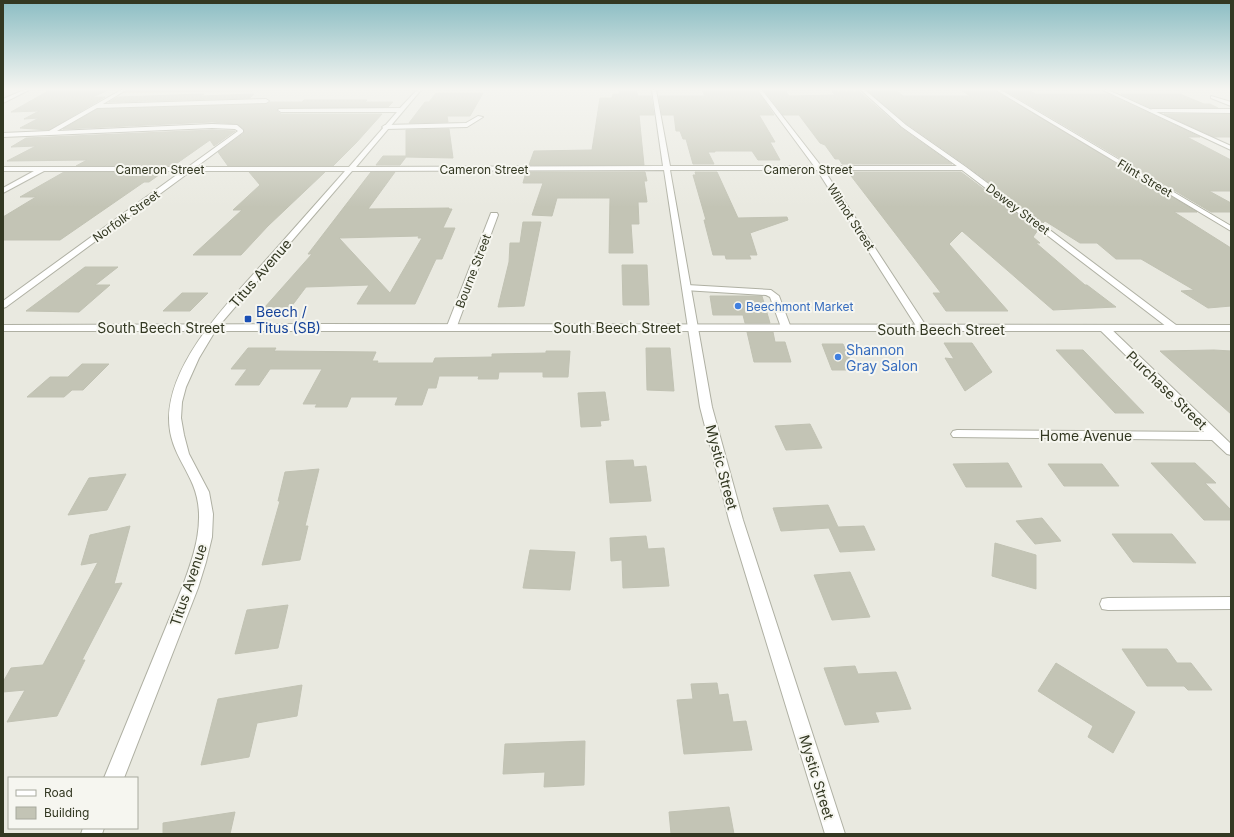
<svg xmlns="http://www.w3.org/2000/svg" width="1234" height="837" font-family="Inter,sans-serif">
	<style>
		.green { fill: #d9d3ba }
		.building { fill: #c3c4b5; stroke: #c1c2b3; fill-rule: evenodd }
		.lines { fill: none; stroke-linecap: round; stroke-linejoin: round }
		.service-casing { stroke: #afb0a3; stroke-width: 2 }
		.minor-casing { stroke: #afb0a3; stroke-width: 2 }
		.tertiary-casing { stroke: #afb0a3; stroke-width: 2 }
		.service { fill: #fff; fill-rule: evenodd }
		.minor { fill: #fff; fill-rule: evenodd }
		.tertiary { fill: #fff; fill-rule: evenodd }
		.shop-dot { fill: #3f7fe0; stroke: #f6f6f0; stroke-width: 1.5 }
		.transit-dot { fill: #1a4fb4; stroke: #f6f6f0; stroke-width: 1.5 }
		.labels { text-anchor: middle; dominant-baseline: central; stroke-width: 4; stroke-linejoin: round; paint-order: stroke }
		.far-street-label { font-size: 12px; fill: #333822; stroke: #f6f6f0 }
		.far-shop-label { font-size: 12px; fill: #366cbe; stroke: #f6f6f0; text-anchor: start }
		.street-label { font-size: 14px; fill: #333822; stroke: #f6f6f0 }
		.transit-label { font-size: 14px; fill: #164399; stroke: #f6f6f0; text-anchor: start }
		.shop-label { font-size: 14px; fill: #366cbe; stroke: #f6f6f0; text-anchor: start }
	</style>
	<rect width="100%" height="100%" fill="#e9e9e0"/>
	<path class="green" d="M128,90H277V91L121,93Z"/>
	<g class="building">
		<path d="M50,90H108L93,97H105L49,130L20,128L39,118L24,119L39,111L11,112Z"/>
		<path d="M620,90H636L638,96H651L654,115H639L644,165H529L534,151L592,150L600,98H612L613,94H619Z"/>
		<path d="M702,90H757L774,115H759L775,142H770L780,160H758L752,151H715V152H708L714,164H693L686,139H683L680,131H676L674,115H662L659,96H705Z"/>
		<path d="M764,90H785L789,96L835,95L832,92H860L901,128L952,164H842L839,159H835L825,145L820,143L799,115H783Z"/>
		<path d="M961,90H995L1197,212H1174L1231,248V306L1208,308L1181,291L1194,290L1141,259H1116L1097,243H1080L1045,221L1043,223L967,166L907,124L869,92L897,91L903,96H970Z"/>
		<path d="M1004,90H1029L1035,94H1108L1200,137H1187L1231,160V191H1209L1231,203V212H1211Z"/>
		<path d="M436,93H483L470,116H447L448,122L409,123L425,102H429Z"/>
		<path d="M204,94L201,96L254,94L250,98L109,102L118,97Z"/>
		<path d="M1121,94H1180L1204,104H1210L1218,108H1151Z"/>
		<path d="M304,100H367L365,102H393L388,107L279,108L277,109V111L281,114H382L356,143L333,166H228L218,152L244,133V129L237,124L212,122L63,129L97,109L266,104L270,102H302Z"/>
		<path d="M1164,114H1231V137H1214Z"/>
		<path d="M449,129L453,158L406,157L400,165H376L383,156H406V130Z"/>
		<path d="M212,130L235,131L214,146L210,140L173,166H76L87,160L7,161L36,146L11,147L26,138Z"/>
		<path d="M64,172H163L149,182H144L60,240H3V217L36,197H20Z"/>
		<path d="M249,172H325L268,226L241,255H193L242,210H233L260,185Z"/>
		<path d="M371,172H395L368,209L449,208V209H452L443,228H455L442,259H436L415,304H357L369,285L306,287L291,307H265L312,254H308ZM419,236L418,238H422L390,293L339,238Z"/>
		<path d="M526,172H645L647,181H644L647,202H638L639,224H631L633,253H609L610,198H557L552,216L532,215L543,183H523Z"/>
		<path d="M695,172H717L738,218L787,217L788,220L750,233L757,255H749L751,259H726L725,255H713L704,220H706L693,175H696Z"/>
		<path d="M848,172H961L1038,230L1033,237L1040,243H1036L1085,285H1087L1116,307L1053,310L962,231L949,244L1008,311H946L933,293H941Z"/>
		<path d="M523,222H541L524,306L498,307L509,262L510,243H520Z"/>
		<path d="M622,265H647L649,305H623Z"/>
		<path d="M85,267H118L95,285H110L79,312L26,311Z"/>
		<path d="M182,293H208L190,311H163Z"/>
		<path d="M710,296H762L770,323H745L743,315H713Z"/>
		<path d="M747,332H773L775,342H785L791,362H754Z"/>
		<path d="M944,343H972L992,372L965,391L945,358L954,359Z"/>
		<path d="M822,344H843L855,370H832Z"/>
		<path d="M248,348H276L274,351L376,352L372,361H378L377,363H433L435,358L492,357V354L546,353V351H570L568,377H543V372H499L498,379H478L479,376H439L436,388H428L422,405H395L398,397H351L347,407H315L317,404H303L322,369H270L259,385H235L247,369H231Z"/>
		<path d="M646,348H670L674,391L647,390Z"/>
		<path d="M1056,350H1083L1144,413H1115Z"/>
		<path d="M1214,350L1231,351V414L1160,351Z"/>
		<path d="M82,364H109L83,390H72L64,397H27L50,377H68Z"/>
		<path d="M605,392L609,420L600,421L601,426L581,427L578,393Z"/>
		<path d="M810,424L822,448L786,450L775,426Z"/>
		<path d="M633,460L634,467L646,466L651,501L610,503L606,461Z"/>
		<path d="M1008,463L1022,487H966L953,464Z"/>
		<path d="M1151,463H1195L1216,483H1205L1231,510V520H1204Z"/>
		<path d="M1048,464H1102L1119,486H1064Z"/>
		<path d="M319,469L305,526H308L300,560L262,565L280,501H278L285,472Z"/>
		<path d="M126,474L107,510L68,515L89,478Z"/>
		<path d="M828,505L838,527L864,526L875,550L840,552L829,528L781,531L773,508Z"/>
		<path d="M1042,518L1061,541L1035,544L1016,521Z"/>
		<path d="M130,526L114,584L122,583L82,660H85L57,716L7,722L25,690L3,692V682L11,668L43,665L98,562L81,565L90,535Z"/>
		<path d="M1112,534H1172L1196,563L1133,562Z"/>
		<path d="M646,536L648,549L664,548L669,586L623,588L622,560L611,561L610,538Z"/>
		<path d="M995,543L1036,555V589L992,576Z"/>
		<path d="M530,550L575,552L570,590L523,588Z"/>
		<path d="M850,572L870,617L832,620L814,575Z"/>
		<path d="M288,605L278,648L235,654L247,610Z"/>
		<path d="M1122,649H1167L1177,663H1191L1212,690H1188L1184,686H1147Z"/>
		<path d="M1056,663L1135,712L1113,753L1088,737L1093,726L1038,691Z"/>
		<path d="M855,666L858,674L896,672L911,709L875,712L879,722L845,725L824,668Z"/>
		<path d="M717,683L719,695L728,694L733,722L746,721L752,750L684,754L677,700L693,699L691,684Z"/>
		<path d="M302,685L297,716L257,723L249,757L201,765L218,699Z"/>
		<path d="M585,741L584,785L544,787L545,772L503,774L505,744Z"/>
		<path d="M729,807L734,834H671L669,812Z"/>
		<path d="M235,812L230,834H163V823Z"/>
	</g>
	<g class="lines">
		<defs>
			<g id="service">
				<path d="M1211,96L1231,102V106L1211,98Z"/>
				<path d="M1152,109H1231V113L1150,112L1149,111Z"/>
				<path d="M478,116L483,117L467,127L385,129L382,127L385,125L466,123Z"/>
				<path d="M687,285L771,290L779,296L791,328L790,330H782L770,297L766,295L684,290L682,288L684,286Z"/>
			</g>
			<g id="minor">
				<path d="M24,90H29L3,103V99Z"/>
				<path d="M121,90H126L103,104L266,99L269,101L266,103L97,108L57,131L212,124L237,125L243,130V132L196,167H349L397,112H281L278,110L279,109L400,108L417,90H421L356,167L663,166L652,90H656L670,166H814L758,90H762L821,166H957L902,127L861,90H865L906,125L966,167L1180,328L1175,331L1171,330L962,170H824L928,329L923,332L918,329L817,170H670L712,407L743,520L845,834H825L729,520L700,407L664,170L352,171L217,328L199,358L186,387L182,402L181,418L184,435L189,454L209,492L213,514L212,537L206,562L198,588L124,778H104L182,588C194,556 207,519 193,485C183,461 169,447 169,418C170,359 231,300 267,259C293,230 319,200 345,171H191L6,307L3,308V301L182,171H44L3,193V188L34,171H3V167H188L238,131L235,129L212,128L3,137V133L49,131Z"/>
				<path d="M996,90H1001L1231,226V231Z"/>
				<path d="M1103,90H1108L1231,146V150Z"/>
				<path d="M491,213H497L498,215L457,326L452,329L448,328L447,326Z"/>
				<path d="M1104,325L1108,326L1231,444V455L1227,454L1212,440L953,437L951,434L953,431L957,430L1204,432L1100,330L1099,328Z"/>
				<path d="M1231,597V609L1108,610L1102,609L1100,604L1102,599L1108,598Z"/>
				<path d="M83,828H104L102,834H81Z"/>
			</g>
			<path id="tertiary" d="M310,324L1231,325V331H3V325Z"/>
		</defs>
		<use href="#service" class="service-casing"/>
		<use href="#minor" class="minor-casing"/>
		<use href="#tertiary" class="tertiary-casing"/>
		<use href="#service" class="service"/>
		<use href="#minor" class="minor"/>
		<use href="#tertiary" class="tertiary"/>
	</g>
	<linearGradient id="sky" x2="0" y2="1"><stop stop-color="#8bbdc3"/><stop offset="0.43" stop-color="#f5f5f1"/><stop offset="1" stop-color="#f5f5f1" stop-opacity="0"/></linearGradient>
	<rect width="1234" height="207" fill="url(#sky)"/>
	<g class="shop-dot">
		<circle cx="738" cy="306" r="4"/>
		<circle cx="838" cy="357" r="4"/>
	</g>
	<rect class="transit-dot" x="244" y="315" width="8" height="8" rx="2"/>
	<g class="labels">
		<g class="far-street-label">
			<text x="160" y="169">Cameron Street</text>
			<text x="484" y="169">Cameron Street</text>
			<text x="808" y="169">Cameron Street</text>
			<text transform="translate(1145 178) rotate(31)">Flint Street</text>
			<text transform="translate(1018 209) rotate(37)">Dewey Street</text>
			<text transform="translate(126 216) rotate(-36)">Norfolk Street</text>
			<text transform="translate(851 217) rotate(57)">Wilmot Street</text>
			<text transform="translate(473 271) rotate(-69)">Bourne Street</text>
		</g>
		<g class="far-shop-label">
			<text x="746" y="306">Beechmont Market</text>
		</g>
		<g class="street-label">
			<text transform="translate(260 273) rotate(-49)">Titus Avenue</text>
			<text x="161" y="327">South Beech Street</text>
			<text x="617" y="327">South Beech Street</text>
			<text x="941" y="329">South Beech Street</text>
			<text transform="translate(1167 390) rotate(44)">Purchase Street</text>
			<text x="1086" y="435">Home Avenue</text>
			<text transform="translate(722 467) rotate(75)">Mystic Street</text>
			<text transform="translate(188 585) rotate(-71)">Titus Avenue</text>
			<text transform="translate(817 777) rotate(73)">Mystic Street</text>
		</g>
		<g class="transit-label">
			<text x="256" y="311">Beech /<tspan x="256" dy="16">Titus (SB)</tspan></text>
		</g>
		<g class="shop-label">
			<text x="846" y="349">Shannon<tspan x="846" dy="16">Gray Salon</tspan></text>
		</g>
	</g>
	<rect width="1234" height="837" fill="none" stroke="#333822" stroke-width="8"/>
	<rect x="8" y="777" width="130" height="52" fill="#f6f6f0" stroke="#a8aa9e"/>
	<rect x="16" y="790" width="20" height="6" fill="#ffffff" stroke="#a8aa9e"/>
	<text x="44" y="797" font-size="12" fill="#333822">Road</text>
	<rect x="16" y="807" width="20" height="12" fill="#c3c4b5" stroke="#a8aa9e"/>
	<text x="44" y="817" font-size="12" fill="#333822">Building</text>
</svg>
